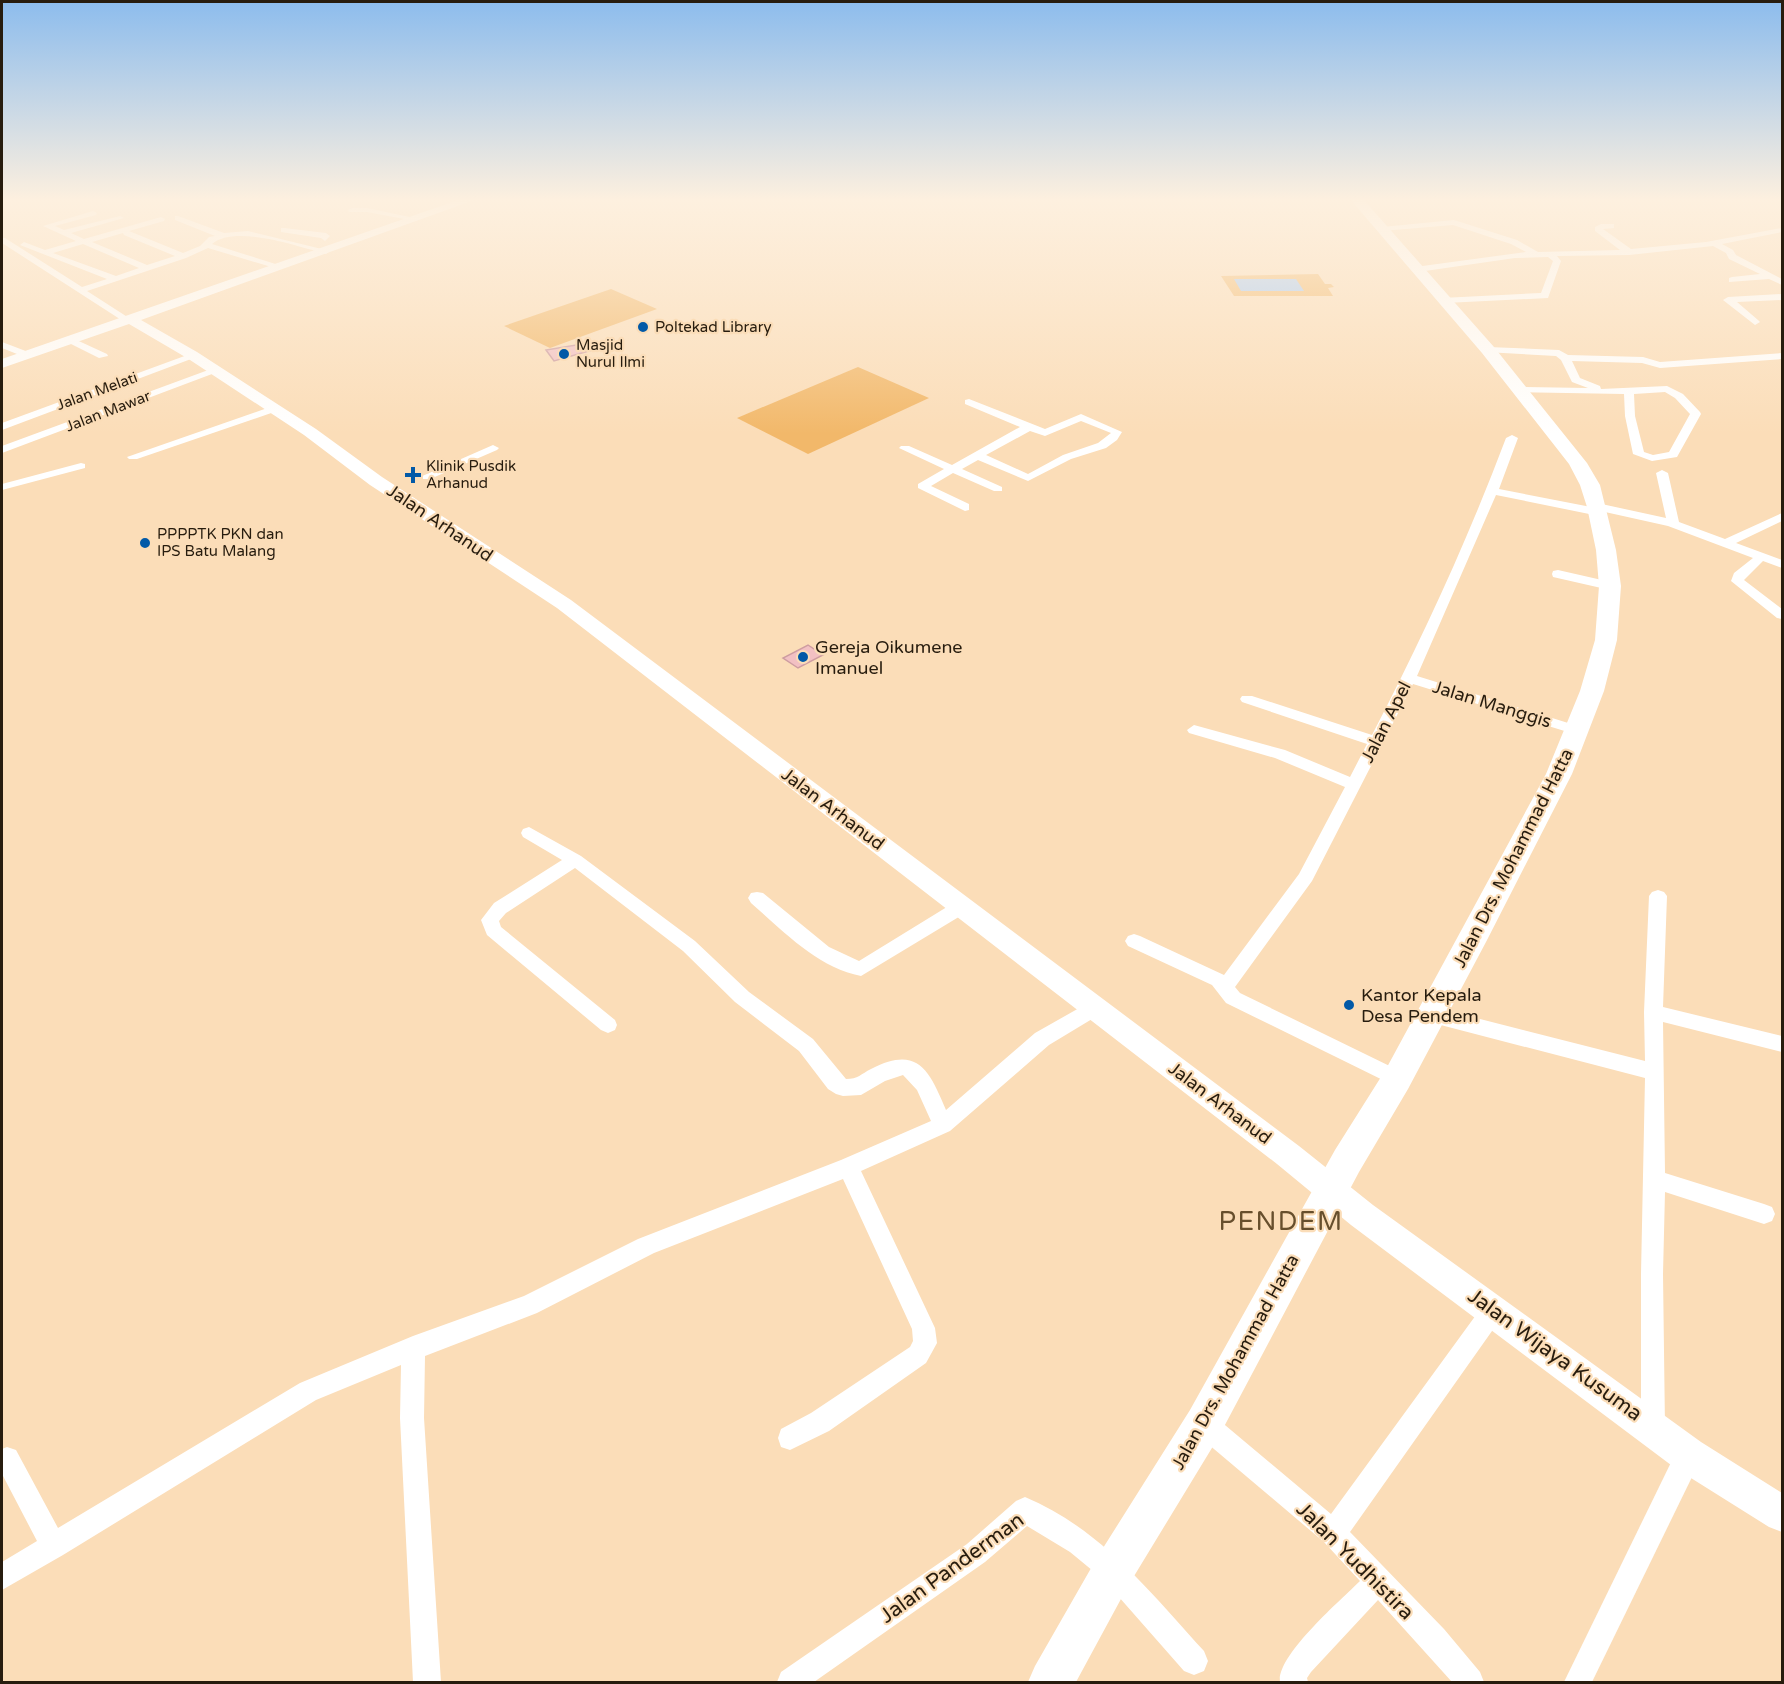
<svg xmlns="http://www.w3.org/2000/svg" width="1784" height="1684" font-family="'Varela Round',sans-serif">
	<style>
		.green { fill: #f2b86a }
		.water { fill: #a3c8f5 }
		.building { fill: #f2c0c3; stroke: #ce9da1; stroke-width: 1.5 }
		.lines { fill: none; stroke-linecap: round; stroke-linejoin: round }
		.street { fill: #fff; fill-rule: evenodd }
		.secondary { fill: #fff; fill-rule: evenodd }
		.primary { fill: #fff; fill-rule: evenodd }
		.poi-dot { fill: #0259a7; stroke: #fbddb8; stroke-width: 2 }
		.labels { text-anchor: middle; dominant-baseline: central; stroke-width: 4.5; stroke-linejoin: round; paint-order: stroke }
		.far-poi-label { font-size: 15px; fill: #271c0e; stroke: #fbddb8; text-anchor: start }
		.far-street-label { font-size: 15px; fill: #271c0e; stroke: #fbddb8 }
		.street-label { font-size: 18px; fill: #271c0e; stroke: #fbddb8 }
		.poi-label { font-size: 18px; fill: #271c0e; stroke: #fbddb8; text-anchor: start }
		.near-street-label { font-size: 21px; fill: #271c0e; stroke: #fbddb8 }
		.near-quarter-label { font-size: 26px; letter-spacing: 1.5px; fill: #674f2d; stroke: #fbddb8 }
	</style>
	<rect width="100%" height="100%" fill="#fbddb8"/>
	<g class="green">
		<path d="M1318,274L1325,284H1331L1334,287L1328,288L1333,296H1234L1221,276Z"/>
		<path d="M611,289L657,309L550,348L504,326Z"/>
		<path d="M858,367L929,398L808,454L737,418Z"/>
	</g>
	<path class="water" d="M1234,279H1296L1304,291H1241Z"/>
	<g class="building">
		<path d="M594,342L596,349L554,361L546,350Z"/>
		<path d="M808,645L823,655L798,668L783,658Z"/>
	</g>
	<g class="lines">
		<g class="street">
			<path d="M352,208H367L419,219L415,221L367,212H349L348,210Z"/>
			<path d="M93,211L97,213L96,215L55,226L64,230L120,216L124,218L71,233L84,239L161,217L165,219L164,221L129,231L183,253L200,246L209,237L215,236L175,220V216H178L224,233L248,231L330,251L326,254C299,247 235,224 212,244L285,267L278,269L208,248L186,258L87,291L129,318L131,320L126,323L2,243V238H5L82,287L107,279L20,245L24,242L45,250L76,241L43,226ZM123,233L124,235L175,256L147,265L92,242ZM83,244L139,268L116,276L53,253Z"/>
			<path d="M1454,220L1517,240L1538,252L1620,250L1595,231V227L1601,224H1614V228L1603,229L1631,249L1706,242L1782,228V232L1722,244L1733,250L1736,255L1782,279V285L1769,279L1729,282V278L1732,277L1760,274L1729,259L1726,253L1713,246L1629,255L1557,256L1561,261L1548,298L1445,303L1440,300L1442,298L1541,293L1553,261L1548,257L1515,258L1418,272L1414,269L1415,267L1526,252L1511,244L1453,225L1382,231L1378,229L1382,227Z"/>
			<path d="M284,228L326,233L330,236L325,241L321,238L281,232V228Z"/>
			<path d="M1782,294V300L1737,302L1758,320L1760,322L1755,325L1723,300L1728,297Z"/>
			<path d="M70,337L107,354L108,356L99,358L67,342L65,340Z"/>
			<path d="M2,342L31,353L32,355L27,358L2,348Z"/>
			<path d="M1488,347L1559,350L1568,355L1643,357L1660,362L1782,353V359L1660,368L1642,363L1572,361L1580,378L1600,386L1601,389L1667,386L1683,394L1700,412L1701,414L1677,457L1652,461L1633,454L1625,416L1624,394L1516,392V388L1520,387L1588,388L1572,382L1561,360L1556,356L1485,352V348ZM1665,392L1675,398L1690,414L1669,452L1653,455L1644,452L1635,416L1634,394Z"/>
			<path d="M190,354L199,356L2,430V423Z"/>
			<path d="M211,369L220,371L2,453V446Z"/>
			<path d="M969,399L1045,429L1081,414L1122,432L1117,440L1106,448L1071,459L1028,481L978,460L962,469L1002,487V491H994L953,473L931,486L969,504V510L965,511L918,488V484L944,469L899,448L901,446H909L952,465L1020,427L965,404V400ZM1081,421L1111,433L1098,443L1063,455L1028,474L986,455L1030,431L1045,436Z"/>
			<path d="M273,406L277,407V411L137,459H129L127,457Z"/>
			<path d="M1512,435L1518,438L1499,489L1591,507L1597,503L1666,518L1656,473L1662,470L1668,473L1679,522L1725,539L1782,513V521L1736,543L1782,560V568L1763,561L1744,580L1782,609V619L1777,618L1731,581L1734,573L1753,558L1668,526L1605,512L1599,516L1496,495L1417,676L1581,727L1583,730L1576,735L1571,733L1413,684L1312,881L1235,987L1240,993L1404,1073L1407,1079L1404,1085L1397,1087L1226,1003L1212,985L1128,946L1125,941L1128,936L1134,934L1140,936L1224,975L1299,874L1345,787L1275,758L1189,733L1187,730L1194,725L1285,750L1350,777L1367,744L1242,702L1240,699L1242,696H1252L1372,735C1422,639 1468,539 1506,438Z"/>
			<path d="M493,445L499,448L497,450L430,479H422L420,477Z"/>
			<path d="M81,463L85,464V468L2,490V484Z"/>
			<path d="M1558,570L1615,583L1617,586L1610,590L1553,577L1552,574L1553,571Z"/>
			<path d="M529,827L581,856L695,941L749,992L813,1039L846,1079C858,1079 861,1074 871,1069C918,1045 929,1070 946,1110L1035,1033L1088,1003L1095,1000L1102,1003L1104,1008L1102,1013L1049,1045L950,1131L861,1171L935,1328L937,1343L926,1363L829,1431L790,1450L781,1447L778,1438L781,1429L811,1413L910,1347L913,1341L912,1329L843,1179L654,1253L537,1313L425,1356L424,1418L441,1682H413L400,1418L401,1365L316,1400L63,1555L2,1590V1562L37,1541L2,1474V1449L7,1447L16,1450L58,1528L300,1383L413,1336L524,1296L638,1239L841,1160L931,1121L917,1090L903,1075L885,1081L861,1095L843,1096L836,1094L828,1089L799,1051L735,1002L683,951L575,868L506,913L499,921L501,927L615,1020L617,1025L615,1030L608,1033L601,1030L487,935L481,920L494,903L562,860L523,837L521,833L523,829Z"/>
			<path d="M1658,890L1664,892L1667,896L1663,1007L1782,1036V1052L1663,1022L1665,1173L1764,1204L1772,1207L1775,1214L1772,1221L1764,1224L1665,1192L1663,1274L1665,1428L1662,1437L1653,1440L1644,1437L1641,1428V1274L1645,1078L1433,1023L1426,1020L1424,1015L1426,1010L1433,1007L1645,1061L1644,1012L1649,896L1652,892Z"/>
			<path d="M757,892L763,893L829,947L859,961L955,902L961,901L967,902L970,907L967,912L861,976C818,968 783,931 751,903L748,898L751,893Z"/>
			<path d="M1491,1297L1499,1300L1502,1308L1492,1331L1350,1532L1444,1629L1480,1672L1484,1682H1452L1378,1600L1311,1672L1307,1678L1308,1682H1280C1276,1656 1341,1600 1360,1581L1324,1542L1195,1433L1192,1424L1195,1415L1204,1412L1213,1415L1331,1514L1476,1315L1483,1300Z"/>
			<path d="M1688,1443L1697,1446L1700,1455L1693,1475L1592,1682H1564L1679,1446Z"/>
			<path d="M1025,1497C1100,1528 1151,1593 1204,1651L1208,1661L1204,1671L1194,1675L1184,1671L1104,1580L1070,1552L1027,1526L985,1562L814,1682H777L781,1672L967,1544L1016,1501Z"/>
		</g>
		<path class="secondary" d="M461,199H477L141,320L197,352L316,429L382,477L571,600L1299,1146L1373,1205L1701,1442L1782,1493V1532L1769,1527L1675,1468L1351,1225L1277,1164L557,608L370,485L304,435L187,358L129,324L2,368V359Z"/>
		<path class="primary" d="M1350,199H1363L1494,347L1587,463L1600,485L1616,550L1621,586L1617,640L1604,691L1572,774L1486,942L1408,1089L1359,1172L1218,1438L1128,1586L1076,1682H1028L1035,1666L1098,1556L1190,1410L1335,1150L1386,1069L1546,774L1580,691L1595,640L1599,586L1596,550L1587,507L1580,485L1569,464L1482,353Z"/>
	</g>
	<linearGradient id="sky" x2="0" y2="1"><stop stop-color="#8cbced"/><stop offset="0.46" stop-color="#fdf0df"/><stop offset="1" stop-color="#fdf0df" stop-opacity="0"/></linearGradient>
	<rect width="1784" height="434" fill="url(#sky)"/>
	<g class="poi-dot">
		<circle cx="643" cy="327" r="6"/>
		<circle cx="564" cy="354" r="6"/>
		<path d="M410 466h6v6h6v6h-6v6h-6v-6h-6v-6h6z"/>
		<circle cx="145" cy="543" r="6"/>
		<circle cx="803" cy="657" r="6"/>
		<circle cx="1349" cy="1005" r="6"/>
	</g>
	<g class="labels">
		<g class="far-poi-label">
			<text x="655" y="327">Poltekad Library</text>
			<text x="576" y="345">Masjid<tspan x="576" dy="17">Nurul Ilmi</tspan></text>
			<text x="426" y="466">Klinik Pusdik<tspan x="426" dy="17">Arhanud</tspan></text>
			<text x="157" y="534">PPPPTK PKN dan<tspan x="157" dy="17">IPS Batu Malang</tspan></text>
		</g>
		<g class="far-street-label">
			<text transform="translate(97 391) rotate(-20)">Jalan Melati</text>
			<text transform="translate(108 411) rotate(-21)">Jalan Mawar</text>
		</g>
		<g class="street-label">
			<text transform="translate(440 523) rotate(34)">Jalan Arhanud</text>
			<text transform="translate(1492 704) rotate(17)">Jalan Manggis</text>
			<text transform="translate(1386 722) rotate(-63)">Jalan Apel</text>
			<text transform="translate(833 809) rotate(37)">Jalan Arhanud</text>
			<text transform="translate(1513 858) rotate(-63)">Jalan Drs. Mohammad Hatta</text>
			<text transform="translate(1220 1103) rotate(37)">Jalan Arhanud</text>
			<text transform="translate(1235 1362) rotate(-61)">Jalan Drs. Mohammad Hatta</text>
		</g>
		<g class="poi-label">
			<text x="815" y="647">Gereja Oikumene<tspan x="815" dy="21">Imanuel</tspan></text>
			<text x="1361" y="995">Kantor Kepala<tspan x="1361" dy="21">Desa Pendem</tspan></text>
		</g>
		<g class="near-street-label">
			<text transform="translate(1555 1355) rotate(36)">Jalan Wijaya Kusuma</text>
			<text transform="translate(1355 1561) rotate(45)">Jalan Yudhistira</text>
			<text transform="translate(952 1568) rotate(-36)">Jalan Panderman</text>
		</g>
		<g class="near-quarter-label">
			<text x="1281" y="1221">PENDEM</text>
		</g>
	</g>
	<rect width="1784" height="1684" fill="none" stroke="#271c0e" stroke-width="6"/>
</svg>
